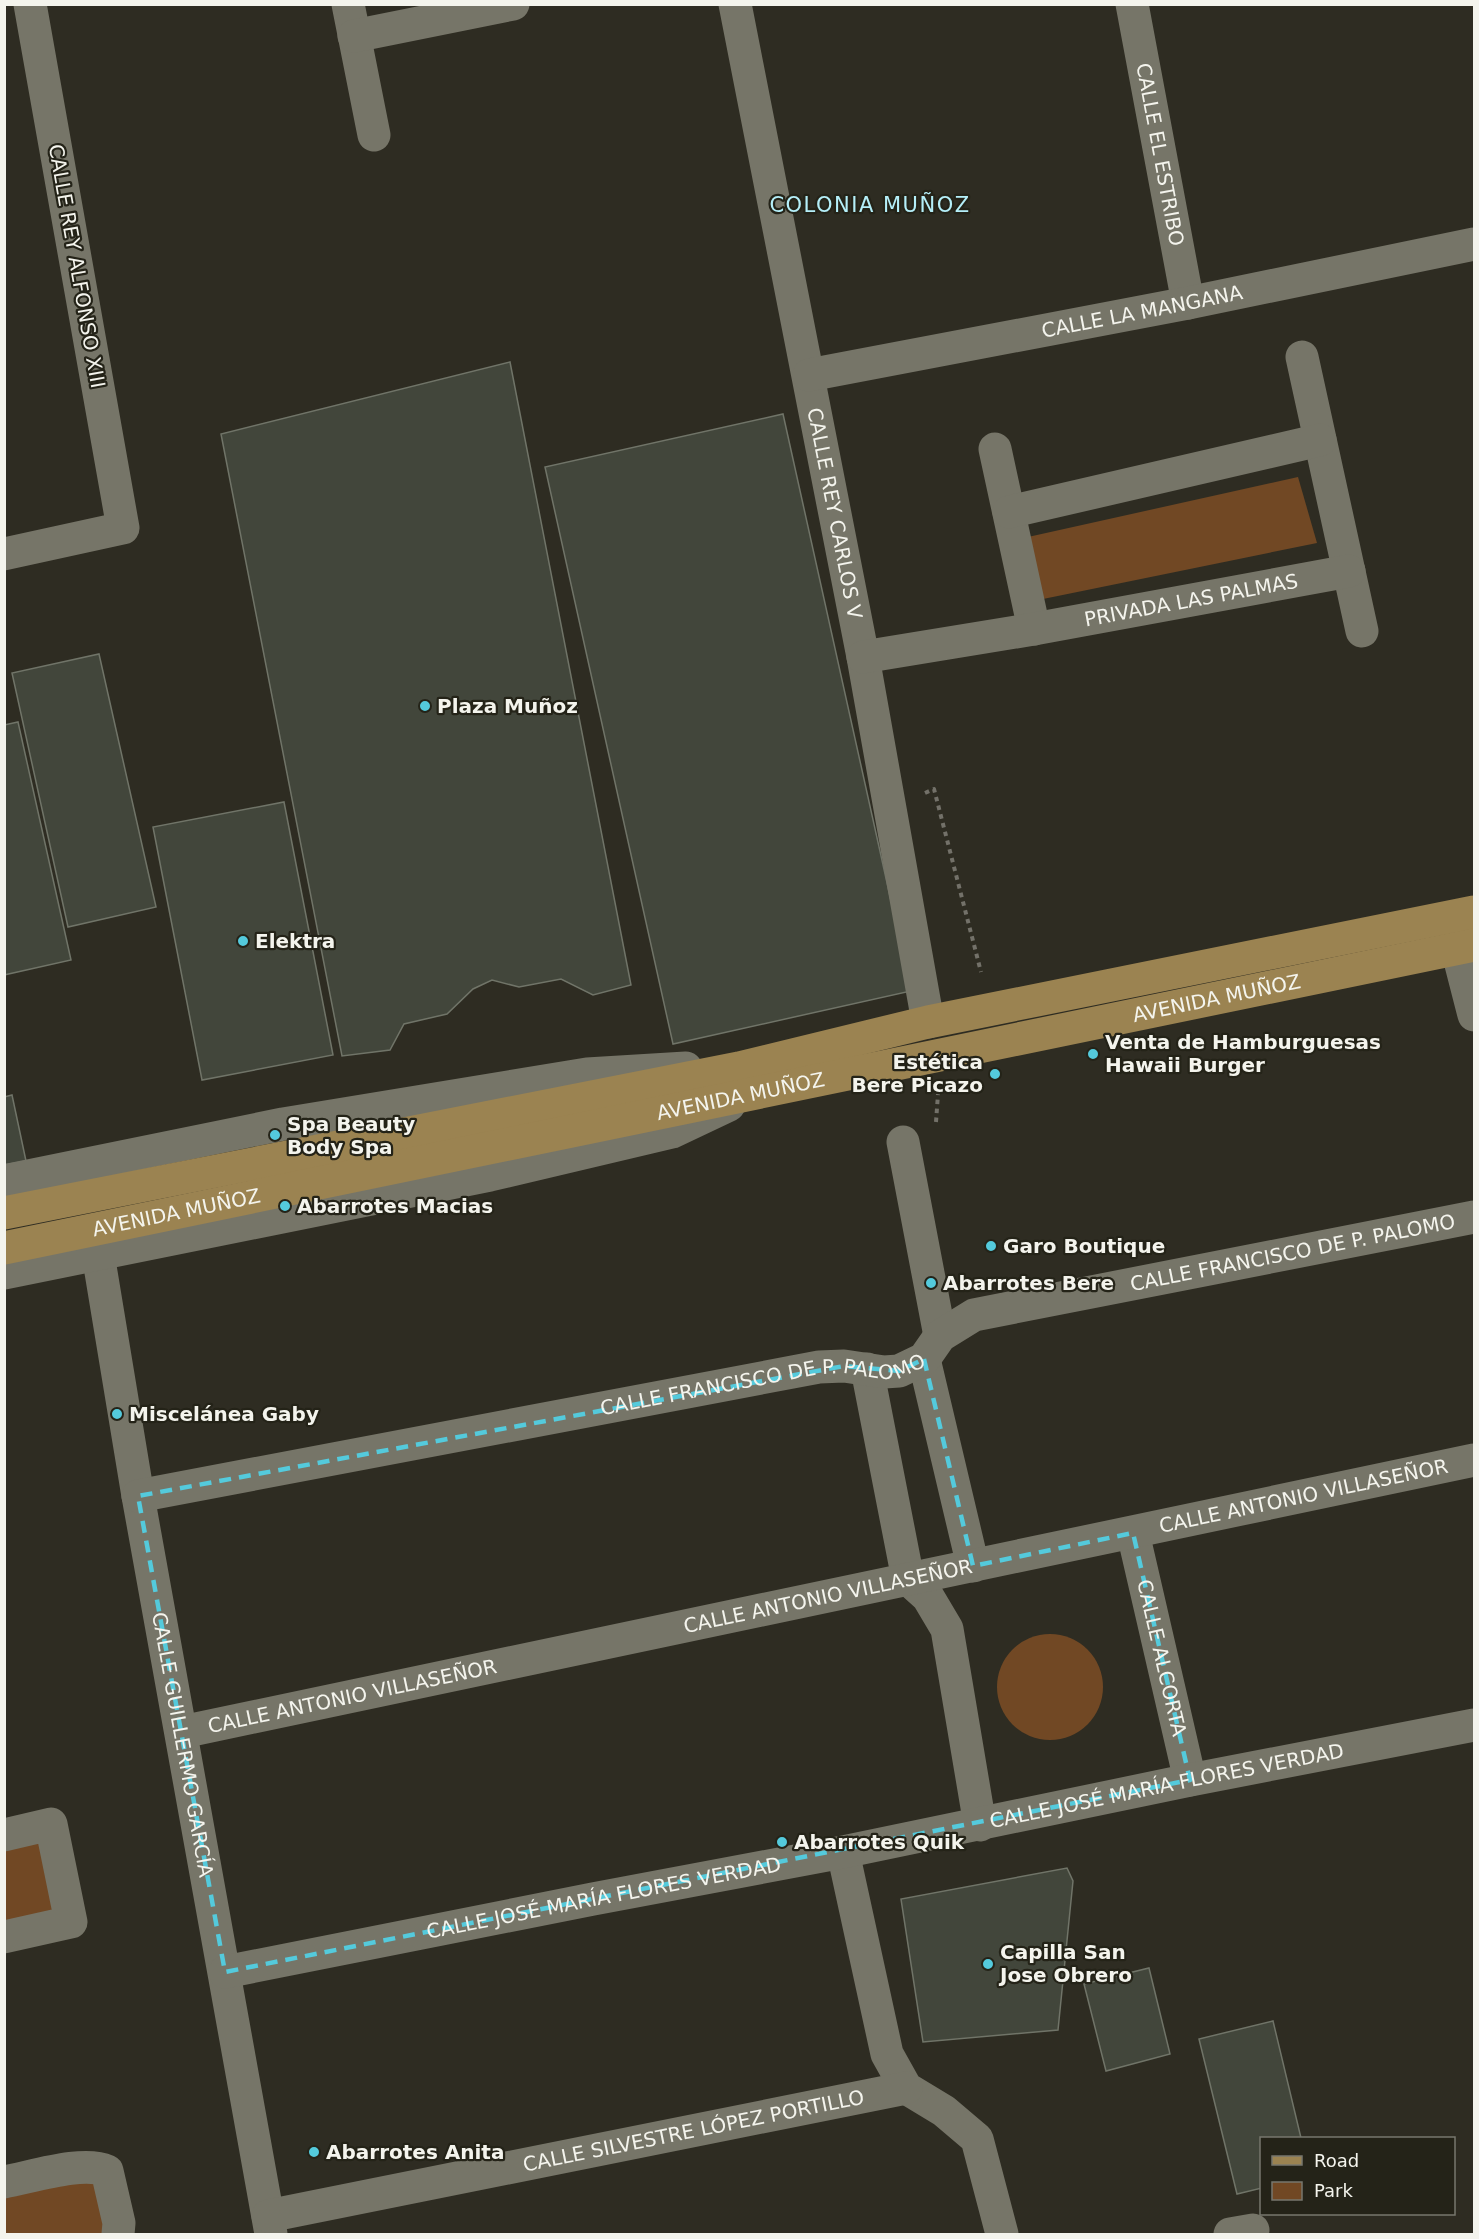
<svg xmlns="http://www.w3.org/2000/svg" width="1479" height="2239" font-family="'DejaVu Sans',sans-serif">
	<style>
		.green { fill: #714824 }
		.building { fill: #42463b; stroke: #707468; stroke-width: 1.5 }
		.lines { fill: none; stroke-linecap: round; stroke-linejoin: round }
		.path { stroke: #737169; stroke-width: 4; stroke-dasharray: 4.5 4.5; stroke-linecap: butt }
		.minor { stroke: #767568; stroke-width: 33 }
		.major { stroke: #9b8351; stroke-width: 33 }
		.marked { fill: none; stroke: #54cadc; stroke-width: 4.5; stroke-dasharray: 12 8; stroke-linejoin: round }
		.poi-dot { fill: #54cadc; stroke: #242318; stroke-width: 2 }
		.labels { text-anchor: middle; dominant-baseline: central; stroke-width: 4.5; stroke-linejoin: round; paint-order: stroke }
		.street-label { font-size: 20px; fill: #f4f4ed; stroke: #242318 }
		.poi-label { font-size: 20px; font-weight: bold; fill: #f4f4ed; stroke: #242318; text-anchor: start }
		.neighbourhood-label { font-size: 21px; letter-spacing: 1.5px; fill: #b5eff9; stroke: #242318 }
	</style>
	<rect width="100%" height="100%" fill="#2e2c22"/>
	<g class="green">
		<path d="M1298,477L1317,543L1043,599L1028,537Z"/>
		<circle cx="1050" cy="1687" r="53"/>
		<path d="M45,1832L62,1918L5,1930L4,1841Z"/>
		<path d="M101,2175L110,2234H5L4,2186Z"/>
	</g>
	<g class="building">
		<path d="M510,362L631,985L593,995L561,979L519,987L492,980L473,989L447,1014L404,1024L390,1050L342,1056L221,434Z"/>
		<path d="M783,414L911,991L673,1044L545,467Z"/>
		<path d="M99,654L156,907L68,927L12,673Z"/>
		<path d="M18,722L71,960L4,975V725Z"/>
		<path d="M284,802L333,1055L202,1080L153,827Z"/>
		<path d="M12,1095L26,1161L4,1165V1097Z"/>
		<path d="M1067,1868L1073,1881L1058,2030L923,2042L901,1899Z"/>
		<path d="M1149,1968L1170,2054L1106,2071L1084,1984Z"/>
		<path d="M1273,2021L1301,2138H1262V2188L1237,2194L1199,2039Z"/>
	</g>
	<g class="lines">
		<g class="path">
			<path d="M925,793L934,789L981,972"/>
			<path d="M936,1122L938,1094"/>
		</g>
		<g class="minor">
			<path d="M348,4L374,135"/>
			<path id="s1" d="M735,4L863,657L928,1022"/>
			<path id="s2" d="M1132,4L1188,303"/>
			<path d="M354,36L513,4"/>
			<path d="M1302,357L1362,631"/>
			<path id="s3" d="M809,375L1188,303L1474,244"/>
			<path d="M995,449L1034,629"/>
			<path d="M1009,512L1320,440"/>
			<path d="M4,554L123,528L30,4"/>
			<path id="s4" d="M863,657L1034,629L1349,571"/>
			<path d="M1457,949L1474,1015"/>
			<path d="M903,1142L940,1336"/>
			<path d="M4,1181L283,1124L587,1074L686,1068"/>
			<path id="s5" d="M98,1254L138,1496L271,2234"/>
			<path d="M4,1273L490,1175L672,1132L729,1105"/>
			<path d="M924,1359L973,1566"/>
			<path d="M867,1369L908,1579"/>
			<path id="s6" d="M138,1496L819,1367L844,1366L884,1372L899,1371L924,1359L940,1336L974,1315L1474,1217"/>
			<path id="s7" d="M1133,1533L1190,1780"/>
			<path d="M908,1579L928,1597L947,1629L980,1825"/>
			<path id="s8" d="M182,1732L1474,1460"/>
			<path d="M4,1835L51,1824L71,1922L4,1937"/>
			<path d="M843,1852L887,2054L906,2088L944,2111L977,2139L1002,2234"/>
			<path id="s9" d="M225,1972L593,1899L843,1852L1190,1780L1474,1725"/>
			<path d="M4,2182C32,2177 83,2160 107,2171L119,2223L118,2234"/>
			<path id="s10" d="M268,2216L906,2088"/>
			<path d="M1230,2234L1253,2230"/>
		</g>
		<g class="major">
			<path d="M4,1213L739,1068L928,1022L1474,912"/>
			<path id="s11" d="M4,1248L1474,945"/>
		</g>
	</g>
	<path class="marked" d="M924,1359L973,1566L1133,1533L1190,1780L225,1972L138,1496L844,1366L899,1371Z"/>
	<g class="poi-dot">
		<circle cx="425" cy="706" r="6"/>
		<circle cx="243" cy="941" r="6"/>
		<circle cx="1093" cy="1054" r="6"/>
		<circle cx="995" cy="1074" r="6"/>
		<circle cx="275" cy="1135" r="6"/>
		<circle cx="285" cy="1206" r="6"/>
		<circle cx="991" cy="1246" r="6"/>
		<circle cx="931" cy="1283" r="6"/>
		<circle cx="117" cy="1414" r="6"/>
		<circle cx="782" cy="1842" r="6"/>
		<circle cx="988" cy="1964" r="6"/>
		<circle cx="314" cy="2152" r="6"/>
	</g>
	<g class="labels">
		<g class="street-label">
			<text stroke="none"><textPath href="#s2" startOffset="153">CALLE EL ESTRIBO</textPath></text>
			<text transform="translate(77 266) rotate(80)">CALLE REY ALFONSO XIII</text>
			<text stroke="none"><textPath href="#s3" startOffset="339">CALLE LA MANGANA</textPath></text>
			<text stroke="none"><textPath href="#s1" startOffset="519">CALLE REY CARLOS V</textPath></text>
			<text stroke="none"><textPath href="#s4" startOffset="333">PRIVADA LAS PALMAS</textPath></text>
			<text stroke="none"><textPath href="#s11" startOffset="1238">AVENIDA MUÑOZ</textPath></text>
			<text stroke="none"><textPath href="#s11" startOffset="752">AVENIDA MUÑOZ</textPath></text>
			<text stroke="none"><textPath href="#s11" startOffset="176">AVENIDA MUÑOZ</textPath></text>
			<text stroke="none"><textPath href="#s6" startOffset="1194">CALLE FRANCISCO DE P. PALOMO</textPath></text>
			<text stroke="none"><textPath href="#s6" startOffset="636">CALLE FRANCISCO DE P. PALOMO</textPath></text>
			<text stroke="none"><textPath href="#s8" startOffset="1146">CALLE ANTONIO VILLASEÑOR</textPath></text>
			<text stroke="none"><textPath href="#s8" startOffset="660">CALLE ANTONIO VILLASEÑOR</textPath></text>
			<text stroke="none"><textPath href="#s7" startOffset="128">CALLE ALCORTA</textPath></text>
			<text stroke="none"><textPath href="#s8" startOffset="174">CALLE ANTONIO VILLASEÑOR</textPath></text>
			<text stroke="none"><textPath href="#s5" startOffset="498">CALLE GUILLERMO GARCÍA</textPath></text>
			<text stroke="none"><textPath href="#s9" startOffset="960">CALLE JOSÉ MARÍA FLORES VERDAD</textPath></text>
			<text stroke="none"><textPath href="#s9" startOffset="386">CALLE JOSÉ MARÍA FLORES VERDAD</textPath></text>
			<text stroke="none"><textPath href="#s10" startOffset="434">CALLE SILVESTRE LÓPEZ PORTILLO</textPath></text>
		</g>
		<g class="poi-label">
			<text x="437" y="706">Plaza Muñoz</text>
			<text x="255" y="941">Elektra</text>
			<text x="1105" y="1042">Venta de Hamburguesas<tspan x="1105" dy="23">Hawaii Burger</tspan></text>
			<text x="983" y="1062" text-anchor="end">Estética<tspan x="983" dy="23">Bere Picazo</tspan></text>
			<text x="287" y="1124">Spa Beauty<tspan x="287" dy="23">Body Spa</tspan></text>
			<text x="297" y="1206">Abarrotes Macias</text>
			<text x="1003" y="1246">Garo Boutique</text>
			<text x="943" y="1283">Abarrotes Bere</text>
			<text x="129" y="1414">Miscelánea Gaby</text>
			<text x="794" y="1842">Abarrotes Quik</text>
			<text x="1000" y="1952">Capilla San<tspan x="1000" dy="23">Jose Obrero</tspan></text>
			<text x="326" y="2152">Abarrotes Anita</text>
		</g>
		<g class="neighbourhood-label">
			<text x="870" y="205">COLONIA MUÑOZ</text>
		</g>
	</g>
	<rect width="1479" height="2239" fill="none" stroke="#f4f4ed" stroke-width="12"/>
	<rect x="1260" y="2137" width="195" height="78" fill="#242318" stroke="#77776d" stroke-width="1.5"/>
	<rect x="1272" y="2156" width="30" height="9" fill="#9b8351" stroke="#77776d" stroke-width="1.5"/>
	<text x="1314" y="2167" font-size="18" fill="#f4f4ed">Road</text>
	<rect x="1272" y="2182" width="30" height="18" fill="#714824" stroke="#77776d" stroke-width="1.5"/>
	<text x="1314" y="2197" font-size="18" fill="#f4f4ed">Park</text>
</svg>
